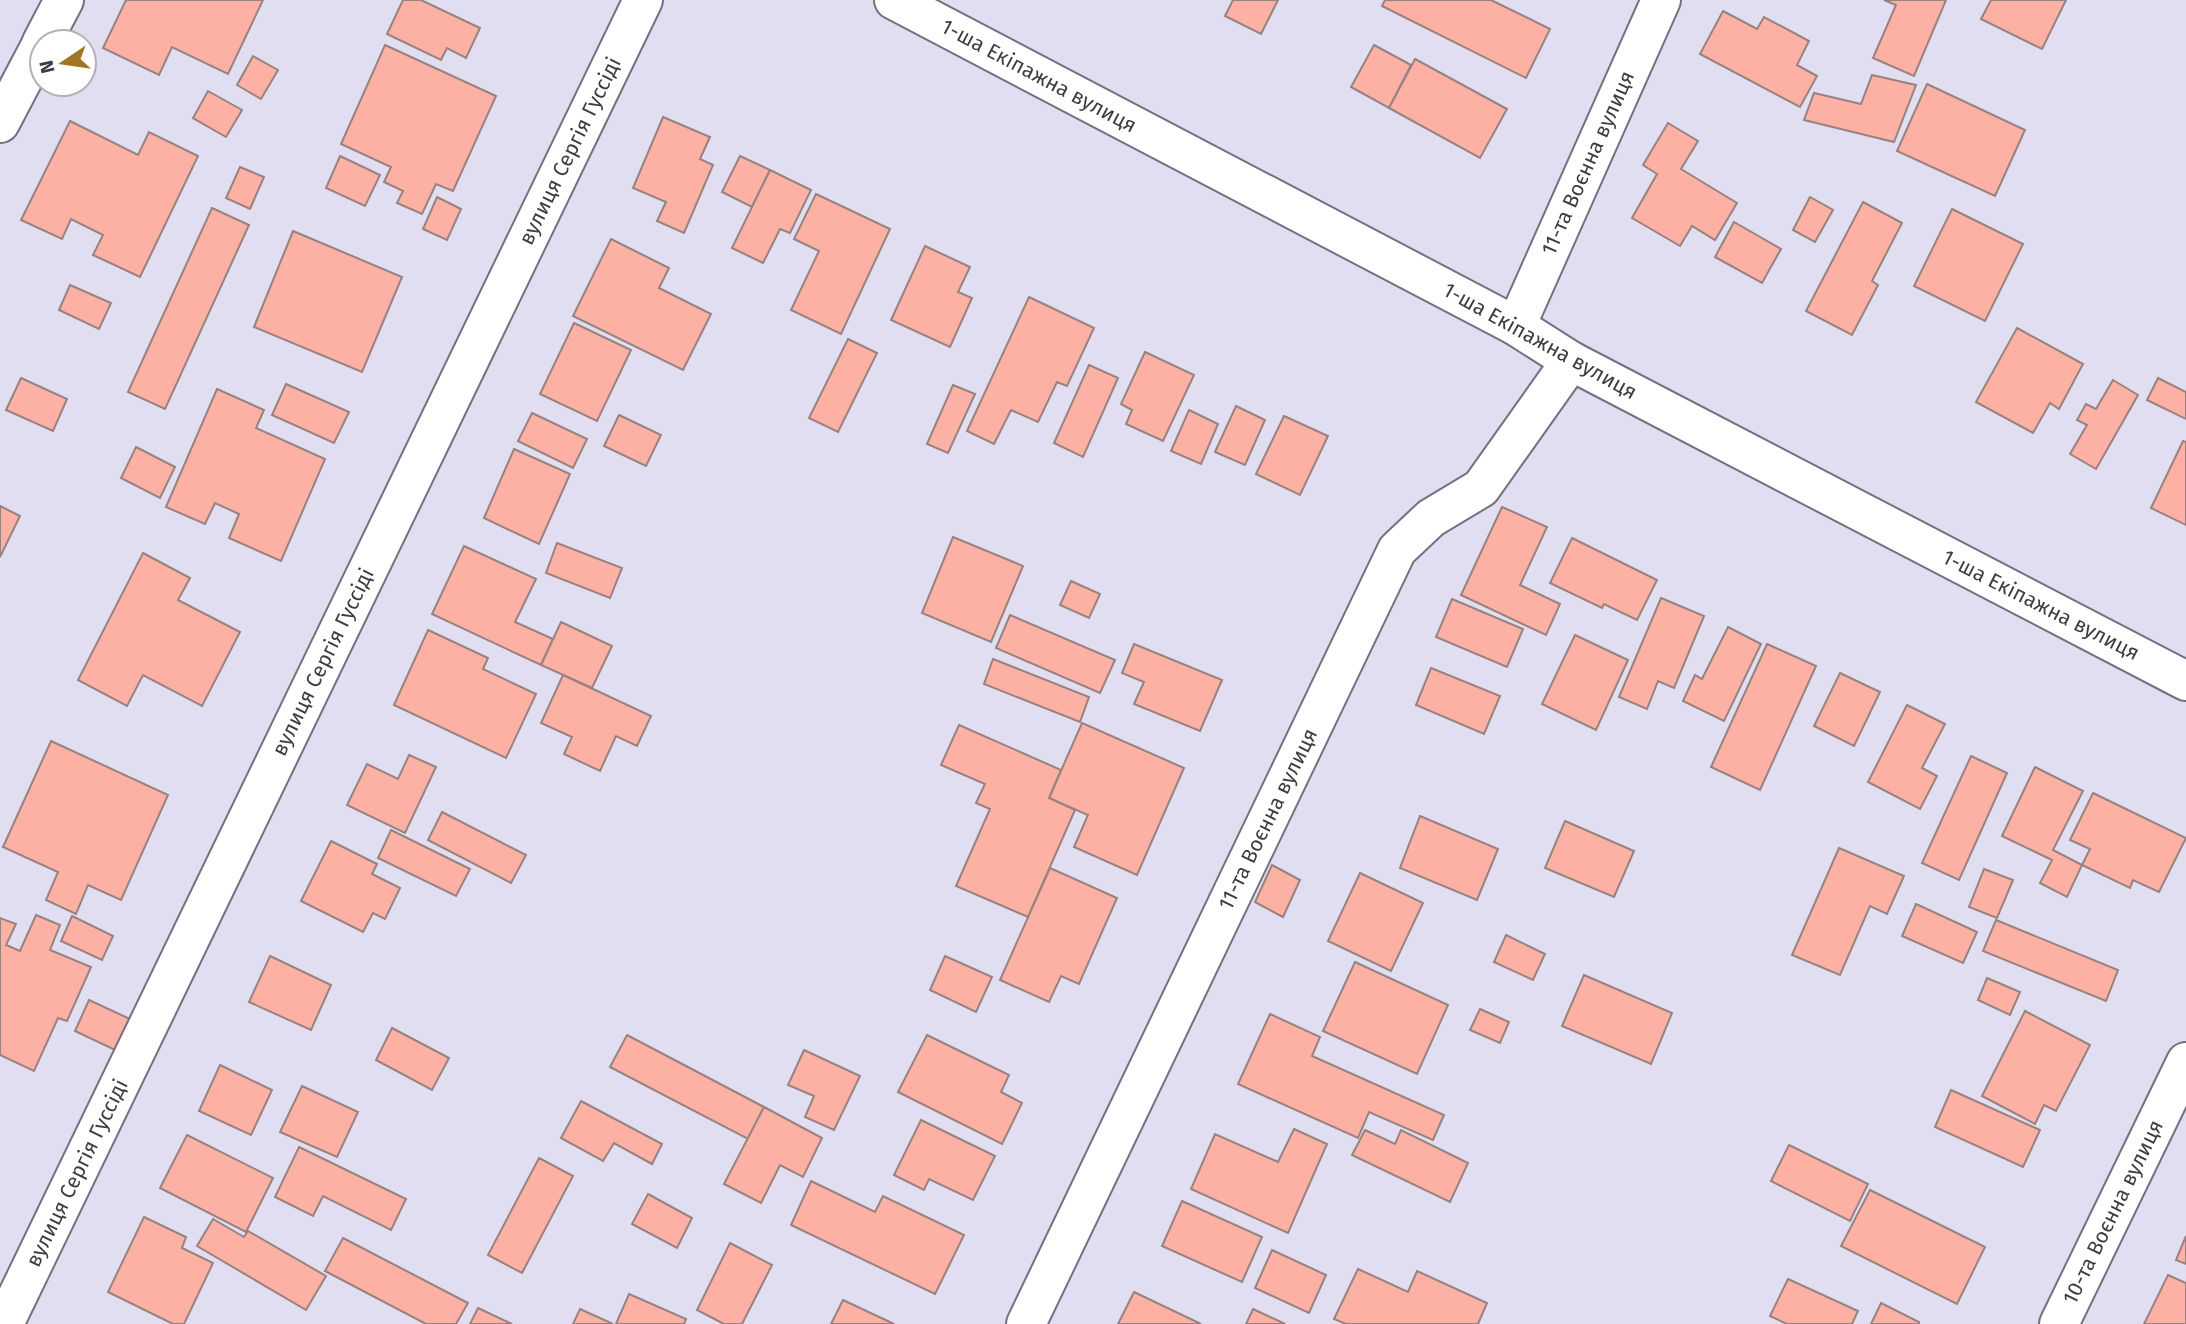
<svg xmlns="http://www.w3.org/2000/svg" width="2186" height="1324" font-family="'Fira Sans',sans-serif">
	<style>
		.building { fill: #fdb1a5; stroke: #98827f; stroke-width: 2 }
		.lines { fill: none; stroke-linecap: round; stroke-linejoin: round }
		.street-casing { stroke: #737081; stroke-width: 42 }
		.street { stroke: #fff; stroke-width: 38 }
		.labels { text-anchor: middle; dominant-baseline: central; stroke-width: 5; stroke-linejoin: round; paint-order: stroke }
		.street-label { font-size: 21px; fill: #3d3c43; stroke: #fff }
	</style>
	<rect width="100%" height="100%" fill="#e1def1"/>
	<g class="building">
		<path d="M126,0H263L228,74L172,47L159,75L103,48Z"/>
		<path d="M403,0H421L480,28L466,58L447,48L441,60L387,34Z"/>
		<path d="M1233,0H1278L1261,34L1225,16Z"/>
		<path d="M1385,0H1491L1550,29L1526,78L1382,6Z"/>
		<path d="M1884,0H1946L1914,76L1873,58L1896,5Z"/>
		<path d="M1991,0H2066L2042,49L1981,19Z"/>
		<path d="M1723,11L1757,29L1764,17L1809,41L1797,65L1817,76L1800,107L1700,54Z"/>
		<path d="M385,45L496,96L453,191L436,184L422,214L397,203L403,191L384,182L391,167L341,144Z"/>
		<path d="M1374,45L1411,65L1389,108L1351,87Z"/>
		<path d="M253,56L278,70L261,99L237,85Z"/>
		<path d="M1415,59L1507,109L1480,158L1389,108Z"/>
		<path d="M1872,75L1916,85L1894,142L1804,120L1814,93L1861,104Z"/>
		<path d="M1927,84L2025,130L1995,196L1897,151Z"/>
		<path d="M208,91L242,110L226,137L193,118Z"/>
		<path d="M663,117L710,137L700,159L713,165L684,233L657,221L666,202L633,188Z"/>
		<path d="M70,121L138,155L149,132L198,156L140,277L93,255L103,235L71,219L62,239L21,220Z"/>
		<path d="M1668,123L1698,141L1681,169L1737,203L1715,240L1692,226L1680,246L1632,218L1657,174L1643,165Z"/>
		<path d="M340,156L380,175L365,206L326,188Z"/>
		<path d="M740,156L770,170L752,207L722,192Z"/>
		<path d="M240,167L264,177L250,209L226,198Z"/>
		<path d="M770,170L811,190L790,233L780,229L763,263L732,248Z"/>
		<path d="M816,194L890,229L841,334L791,310L819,251L794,239Z"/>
		<path d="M437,197L461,209L447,240L423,229Z"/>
		<path d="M1810,197L1833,210L1815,242L1793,230Z"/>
		<path d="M1863,202L1902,223L1872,281L1878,285L1852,335L1806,311Z"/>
		<path d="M212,208L249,225L165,409L128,392Z"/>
		<path d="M1952,209L2023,244L1985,321L1914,286Z"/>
		<path d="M1734,222L1781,249L1762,283L1715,257Z"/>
		<path d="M293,231L402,277L362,372L254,327Z"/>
		<path d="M611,239L669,268L659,288L711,314L683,370L573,316Z"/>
		<path d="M925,246L970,267L958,292L972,298L950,347L891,320Z"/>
		<path d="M70,285L111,303L99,329L59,310Z"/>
		<path d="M1029,297L1094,328L1067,386L1057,382L1038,422L1011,410L994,444L967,431Z"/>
		<path d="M574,323L631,350L597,421L540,394Z"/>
		<path d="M2017,328L2083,364L2059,409L2050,403L2033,433L1976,402Z"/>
		<path d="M848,339L877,353L838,432L809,418Z"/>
		<path d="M1145,352L1194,375L1163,441L1126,424L1132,410L1121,404Z"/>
		<path d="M1089,365L1118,378L1083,457L1054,443Z"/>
		<path d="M21,378L67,399L53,431L6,410Z"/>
		<path d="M2158,378L2186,392V419L2147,400Z"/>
		<path d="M2113,380L2138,395L2096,469L2070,454L2087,425L2077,420L2086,404L2096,409Z"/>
		<path d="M286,384L349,412L334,443L272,415Z"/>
		<path d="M953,385L975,394L948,453L927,444Z"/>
		<path d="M217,389L264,410L256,428L325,459L281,561L229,538L239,514L215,503L205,524L166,507Z"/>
		<path d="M1236,406L1265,420L1245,465L1215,452Z"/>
		<path d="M1189,410L1218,424L1201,464L1171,451Z"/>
		<path d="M532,413L587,439L573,468L518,441Z"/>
		<path d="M619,415L661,435L646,466L604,446Z"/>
		<path d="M1284,416L1328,436L1300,495L1256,474Z"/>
		<path d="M2183,441L2186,442V525L2151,508Z"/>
		<path d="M136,447L175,467L160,498L121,478Z"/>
		<path d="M514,449L570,474L539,544L484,518Z"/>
		<path d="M0,506L20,516L0,557Z"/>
		<path d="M1502,507L1547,527L1520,585L1560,604L1546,635L1461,595Z"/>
		<path d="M953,537L1023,566L991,642L922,613Z"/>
		<path d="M1572,538L1657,580L1637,620L1604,604L1602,608L1550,583Z"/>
		<path d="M557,543L622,568L610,598L546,573Z"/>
		<path d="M464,546L536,579L515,622L553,639L541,665L432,614Z"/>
		<path d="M143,553L190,578L178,600L240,632L202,706L143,675L127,706L78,680Z"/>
		<path d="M1071,581L1100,594L1089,618L1060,605Z"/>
		<path d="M1661,598L1704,616L1674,688L1658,681L1647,709L1619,697Z"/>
		<path d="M1452,599L1523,629L1507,667L1436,637Z"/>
		<path d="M1010,615L1115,660L1100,693L996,648Z"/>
		<path d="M561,622L612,646L592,688L541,665Z"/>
		<path d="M1728,627L1761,644L1724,721L1683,701L1695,675L1702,679Z"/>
		<path d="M428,630L488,658L483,669L536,694L506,758L394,705Z"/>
		<path d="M1575,635L1628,660L1596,730L1542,704Z"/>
		<path d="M1134,644L1222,680L1200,731L1134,704L1144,682L1122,673Z"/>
		<path d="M1767,644L1816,666L1760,790L1711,767Z"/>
		<path d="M993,659L1089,697L1080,722L984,684Z"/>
		<path d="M1431,668L1500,696L1484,734L1416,705Z"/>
		<path d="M1840,673L1880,692L1854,746L1814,726Z"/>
		<path d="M563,675L651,716L637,746L616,736L600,771L564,754L572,737L541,723Z"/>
		<path d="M1907,705L1945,724L1922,768L1937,776L1920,809L1868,782Z"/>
		<path d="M1082,723L1184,768L1137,875L1074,847L1088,815L1049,798Z"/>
		<path d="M959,725L1061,770L1049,798L1075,810L1028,917L956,886L990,809L976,803L985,784L941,765Z"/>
		<path d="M51,741L168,795L121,900L88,885L76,914L46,900L58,872L3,847Z"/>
		<path d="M409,755L436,767L405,833L347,805L367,764L398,779Z"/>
		<path d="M1971,756L2007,773L1959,880L1922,863Z"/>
		<path d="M2035,767L2083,791L2053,850L2082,865L2067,897L2040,883L2052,860L2002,836Z"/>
		<path d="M2093,793L2186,838L2159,892L2133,880L2130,888L2082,865L2090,849L2070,840Z"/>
		<path d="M442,812L526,855L511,883L428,840Z"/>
		<path d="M1420,816L1498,849L1477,900L1400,868Z"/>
		<path d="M1565,821L1634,851L1614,897L1545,868Z"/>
		<path d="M391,830L470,869L456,896L378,858Z"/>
		<path d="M331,841L377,864L372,874L400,888L385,919L373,913L363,932L301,901Z"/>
		<path d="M1839,848L1904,876L1887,914L1870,906L1840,975L1792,955Z"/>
		<path d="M1272,865L1300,880L1283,917L1255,902Z"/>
		<path d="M1050,868L1117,898L1079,984L1061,976L1049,1002L1000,980Z"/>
		<path d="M1984,869L2013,880L1997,918L1969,907Z"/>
		<path d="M1360,873L1423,903L1391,971L1328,941Z"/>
		<path d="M1916,904L1977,932L1963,963L1902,936Z"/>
		<path d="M36,915L60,925L50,950L91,967L67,1021L58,1018L34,1071L0,1055V918L16,924L6,945L20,951Z"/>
		<path d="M72,916L113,936L102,960L61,941Z"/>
		<path d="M1996,920L2118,970L2106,1001L1983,951Z"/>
		<path d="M1506,935L1545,954L1533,980L1494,962Z"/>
		<path d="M270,956L331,985L311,1030L249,1002Z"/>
		<path d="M945,956L992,977L976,1012L930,990Z"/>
		<path d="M1355,962L1448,1005L1417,1074L1323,1031Z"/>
		<path d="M1584,975L1672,1013L1651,1064L1562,1026Z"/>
		<path d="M1987,978L2020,992L2010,1015L1978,1000Z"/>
		<path d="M89,1000L130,1019L115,1050L75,1031Z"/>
		<path d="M1480,1009L1509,1022L1500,1043L1470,1030Z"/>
		<path d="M2025,1011L2090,1045L2056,1111L2044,1105L2035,1124L1982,1096Z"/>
		<path d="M1270,1014L1320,1037L1312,1056L1444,1115L1433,1140L1369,1112L1358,1138L1238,1084Z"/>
		<path d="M392,1028L449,1058L432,1090L376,1060Z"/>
		<path d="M627,1035L764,1107L748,1139L610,1067Z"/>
		<path d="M927,1035L1009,1075L1001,1092L1022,1103L1002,1144L898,1092Z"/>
		<path d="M804,1050L860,1076L834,1130L805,1117L814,1096L788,1085Z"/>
		<path d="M220,1065L272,1090L251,1135L199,1111Z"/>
		<path d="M302,1086L358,1112L337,1157L280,1132Z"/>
		<path d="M1951,1090L2040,1130L2023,1167L1935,1127Z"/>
		<path d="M581,1101L662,1144L652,1164L614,1143L603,1161L561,1138Z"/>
		<path d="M764,1107L822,1138L803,1177L780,1165L761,1203L724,1184Z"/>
		<path d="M921,1120L995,1156L973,1200L929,1179L924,1190L894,1175Z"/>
		<path d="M1294,1129L1327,1144L1288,1233L1191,1189L1215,1134L1278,1162Z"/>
		<path d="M1365,1130L1395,1144L1401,1130L1468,1163L1450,1202L1352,1155Z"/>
		<path d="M187,1135L273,1178L246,1232L160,1188Z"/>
		<path d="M1789,1145L1868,1184L1850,1221L1771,1181Z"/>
		<path d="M299,1147L406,1199L391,1230L323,1196L313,1216L275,1197Z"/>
		<path d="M539,1158L573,1176L522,1273L488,1255Z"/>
		<path d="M811,1181L875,1212L883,1196L964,1235L935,1294L791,1225Z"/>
		<path d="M1870,1190L1985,1247L1957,1304L1841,1246Z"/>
		<path d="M648,1194L692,1218L677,1248L632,1224Z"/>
		<path d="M1182,1201L1262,1237L1242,1282L1162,1246Z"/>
		<path d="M144,1217L186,1237L182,1248L213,1263L184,1324H173L108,1292Z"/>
		<path d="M213,1219L244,1237L248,1231L326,1276L306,1310L197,1246Z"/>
		<path d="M2186,1236V1264L2176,1260Z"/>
		<path d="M343,1238L468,1303L456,1324H426L325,1271Z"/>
		<path d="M730,1243L772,1265L742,1324H724L697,1310Z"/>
		<path d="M1272,1250L1326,1275L1309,1313L1255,1288Z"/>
		<path d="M1358,1269L1408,1292L1417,1271L1487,1303L1478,1324H1346L1334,1319Z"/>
		<path d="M2168,1275L2186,1283V1324H2144Z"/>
		<path d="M1788,1279L1858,1311L1852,1324H1787L1770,1316Z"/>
		<path d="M1134,1292L1201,1324H1118Z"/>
		<path d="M629,1294L686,1319L684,1324H616Z"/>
		<path d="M843,1300L894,1324H831Z"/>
		<path d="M1881,1303L1919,1322V1324H1871Z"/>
		<path d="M478,1308L512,1324H470Z"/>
		<path d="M580,1309L613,1324H573Z"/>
		<path d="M1253,1309L1285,1324H1246Z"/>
	</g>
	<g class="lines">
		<defs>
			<g id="street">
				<path d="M894,0L1516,326L1571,361L2186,681"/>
				<path d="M42,42L64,0"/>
				<path d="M0,123L42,43"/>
				<path d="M1516,326L1661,0"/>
				<path d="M4,1324L643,0"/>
				<path d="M1026,1324L1397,550L1431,518L1481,488L1571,361"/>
				<path d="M2059,1324L2186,1062"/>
			</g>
		</defs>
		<use href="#street" class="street-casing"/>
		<use href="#street" class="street"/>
	</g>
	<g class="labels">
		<g class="street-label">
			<text transform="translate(1039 76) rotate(28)">1-ша Екіпажна вулиця</text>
			<text transform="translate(570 151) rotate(-64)">вулиця Сергія Гуссіді</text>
			<text transform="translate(1588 163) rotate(-66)">11-та Воєнна вулиця</text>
			<text transform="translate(1540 341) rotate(29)">1-ша Екіпажна вулиця</text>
			<text transform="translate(2041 605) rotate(27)">1-ша Екіпажна вулиця</text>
			<text transform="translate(323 662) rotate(-64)">вулиця Сергія Гуссіді</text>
			<text transform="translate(1268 819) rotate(-64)">11-та Воєнна вулиця</text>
			<text transform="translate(77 1173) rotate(-64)">вулиця Сергія Гуссіді</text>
			<text transform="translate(2113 1212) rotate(-64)">10-та Воєнна вулиця</text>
		</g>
	</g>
	<g transform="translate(63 63) rotate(257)"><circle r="33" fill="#ffffff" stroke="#b1b1b4" stroke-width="2"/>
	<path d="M0-5L12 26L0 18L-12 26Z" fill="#a17726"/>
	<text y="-10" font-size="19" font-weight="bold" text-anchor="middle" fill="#3d3c43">N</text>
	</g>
</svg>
